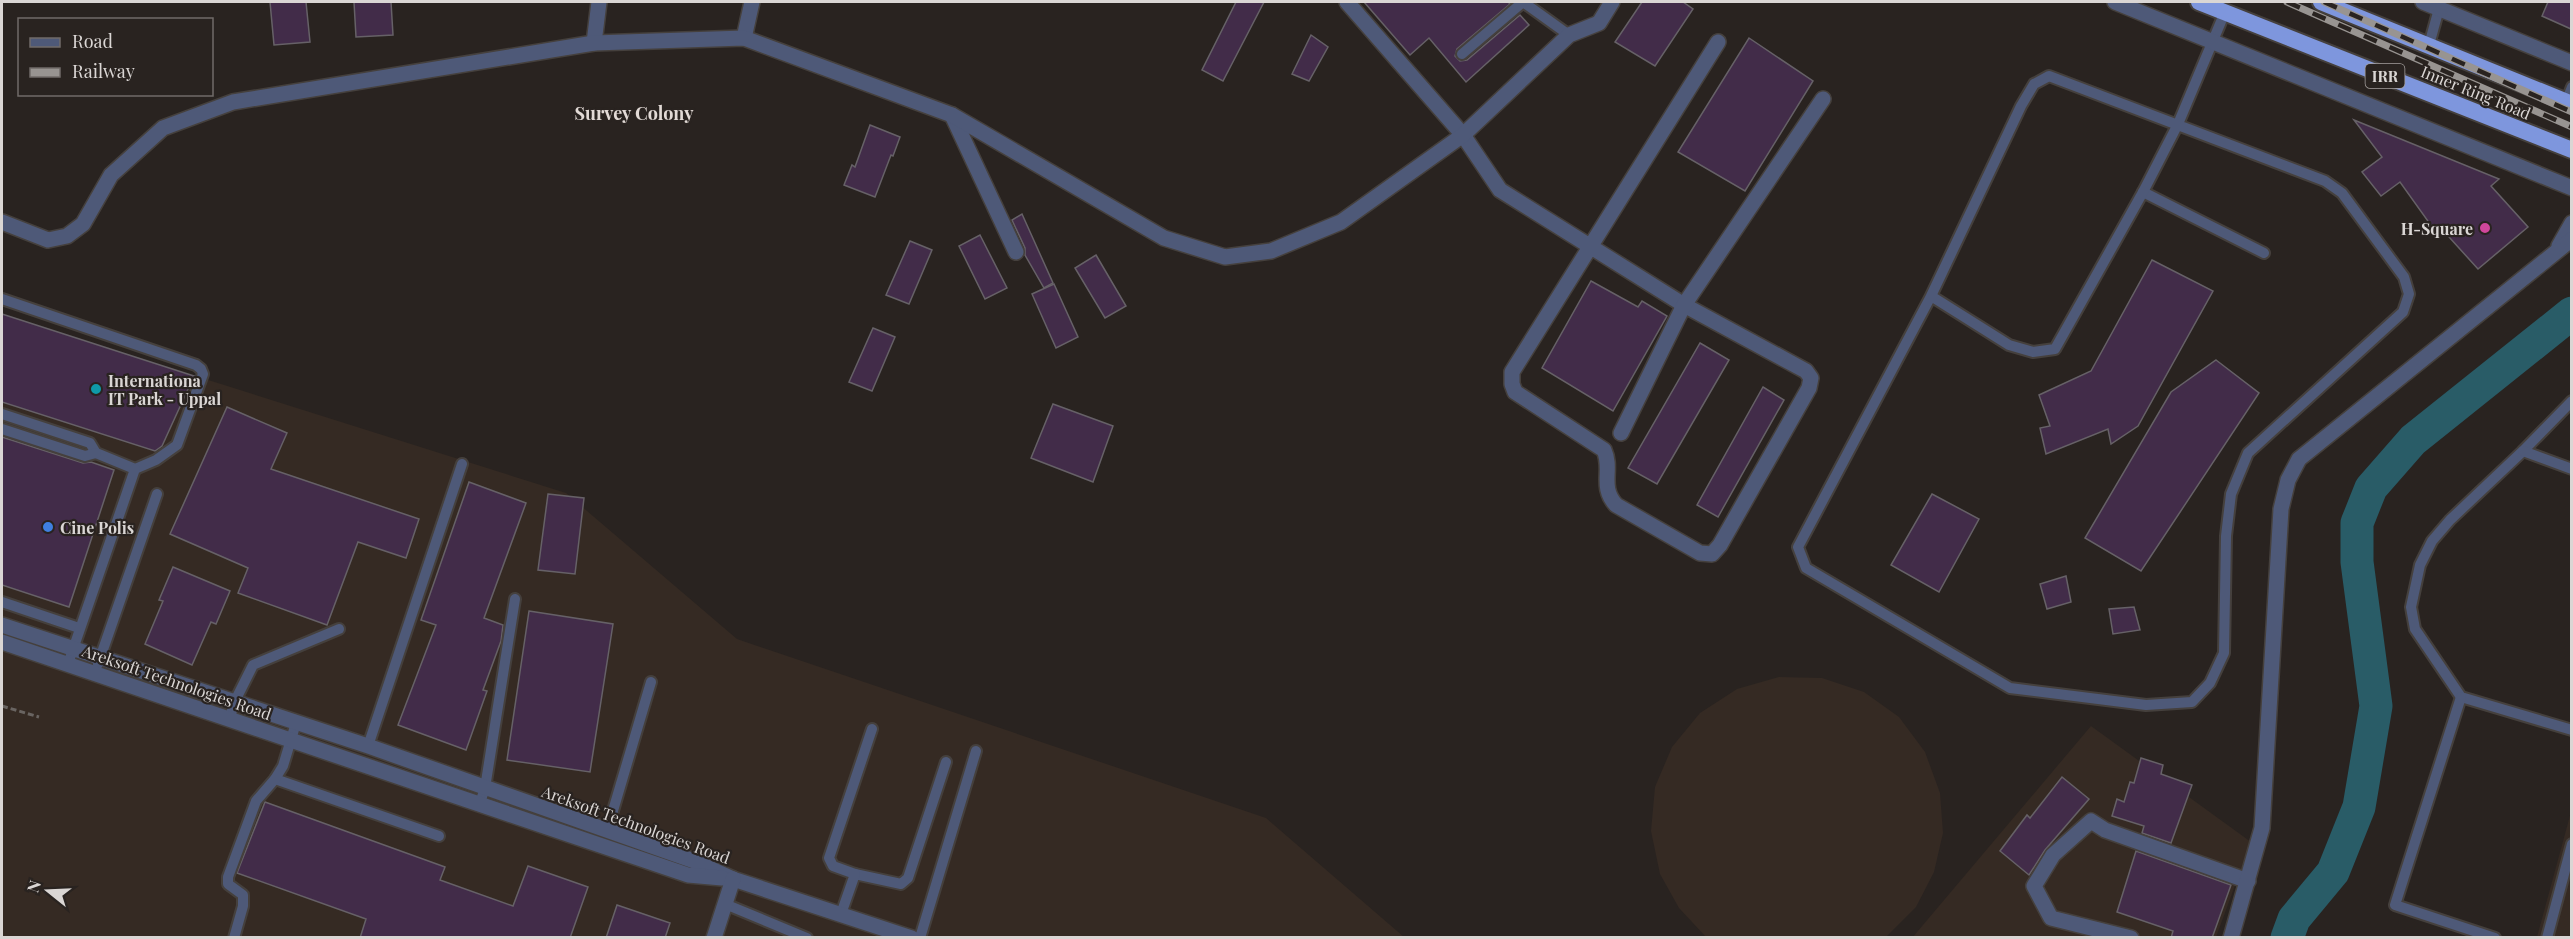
<svg xmlns="http://www.w3.org/2000/svg" width="2573" height="939" font-family="'Playfair Display',serif">
	<style>
		.built { fill: #352a23 }
		.lines { fill: none; stroke-linecap: round; stroke-linejoin: round }
		.river { stroke: #295c67; stroke-width: 33 }
		.building { fill: #422c49; stroke: #666167; stroke-width: 1.5 }
		.service-casing { stroke: #45403d; stroke-width: 14 }
		.minor-casing { stroke: #45403d; stroke-width: 18 }
		.tertiary-casing { stroke: #45403d; stroke-width: 18 }
		.trunk-casing { stroke: #45403d; stroke-width: 20 }
		.path { stroke: #696461; stroke-width: 3; stroke-dasharray: 6 3; stroke-linecap: butt }
		.service { stroke: #4e5978; stroke-width: 10 }
		.minor { stroke: #4e5978; stroke-width: 15 }
		.tertiary { stroke: #4e5978; stroke-width: 15 }
		.trunk { stroke: #7e96dd; stroke-width: 16 }
		.rail-casing { stroke: #989491; stroke-width: 7 }
		.rail { stroke: #292320; stroke-width: 4.5; stroke-dasharray: 14; stroke-linecap: butt }
		.hotel-dot { fill: #d1479c; stroke: #292320; stroke-width: 2 }
		.culture-dot { fill: #0f9aa8; stroke: #292320; stroke-width: 2 }
		.shop-dot { fill: #3f7fe0; stroke: #292320; stroke-width: 2 }
		.labels { text-anchor: middle; dominant-baseline: central; stroke-width: 4.5; stroke-linejoin: round; paint-order: stroke }
		.shield { fill: #292320; stroke: #a5a09e; stroke-width: 1.5 }
		.shield-label { font-size: 15px; font-weight: bold; fill: #dad6d4 }
		.street-label { font-size: 16px; fill: #dad6d4; stroke: #292320 }
		.poi-label { font-size: 16px; font-weight: bold; fill: #dad6d4; stroke: #292320; text-anchor: start }
		.neighbourhood-label { font-size: 18px; font-weight: bold; fill: #e2dad6; stroke: #292320 }
	</style>
	<rect width="100%" height="100%" fill="#292320"/>
	<g class="built">
		<path d="M2,338L186,373L566,493L737,639L1266,818L1404,937L2,938Z"/>
		<path d="M1779,677L1822,678L1864,692L1899,717L1925,752L1940,793L1943,833L1934,872L1916,907L1886,937H1706L1679,908L1660,874L1651,831L1655,787L1672,747L1700,713L1737,689Z"/>
		<path d="M2091,726L2251,842L2216,937L1912,938Z"/>
		<path d="M2571,812V937H2537Z"/>
	</g>
	<g class="lines">
		<path class="river" d="M2287,938L2294,919L2333,872L2359,807L2376,706L2357,562V523L2371,488L2413,440L2572,313"/>
	</g>
	<g class="building">
		<path d="M270,2H306L310,42L274,45Z"/>
		<path d="M354,2H391L393,35L356,37Z"/>
		<path d="M1236,2H1264L1223,81L1202,70Z"/>
		<path d="M1364,2H1508L1510,4L1457,49L1455,56L1460,61L1467,60L1520,15L1529,25L1466,82L1429,38L1410,55Z"/>
		<path d="M1642,2H1683L1693,9L1655,66L1615,42Z"/>
		<path d="M2548,2H2571V29L2542,16Z"/>
		<path d="M1311,35L1328,47L1309,81L1292,74Z"/>
		<path d="M1749,38L1813,81L1745,191L1678,152Z"/>
		<path d="M2354,120L2499,179L2491,186L2528,227L2478,269L2440,227L2435,231L2400,182L2381,196L2362,172L2382,157Z"/>
		<path d="M870,125L900,137L893,156L891,155L875,197L844,185L852,165L855,167Z"/>
		<path d="M1022,214L1053,283L1044,288L1025,255V248L1012,220Z"/>
		<path d="M980,235L1007,288L985,299L959,246Z"/>
		<path d="M910,241L932,250L909,304L886,295Z"/>
		<path d="M1096,255L1126,306L1105,318L1075,268Z"/>
		<path d="M2152,260L2213,291L2138,426L2111,444L2108,429L2046,454L2040,428L2050,426L2039,395L2091,371Z"/>
		<path d="M1591,281L1638,307L1642,301L1667,316L1613,411L1542,368Z"/>
		<path d="M1054,284L1078,337L1056,348L1032,294Z"/>
		<path d="M2,314L194,376L162,446L155,451L2,402Z"/>
		<path d="M873,328L895,337L872,391L849,382Z"/>
		<path d="M1700,343L1729,360L1657,484L1628,468Z"/>
		<path d="M2216,360L2259,393L2141,571L2085,538L2171,392Z"/>
		<path d="M1763,387L1784,400L1718,517L1697,505Z"/>
		<path d="M1053,404L1113,426L1093,482L1031,458Z"/>
		<path d="M227,407L287,433L271,469L419,519L406,558L358,542L327,625L238,593L248,568L170,534Z"/>
		<path d="M2,437L83,463L91,462L114,470L69,607L2,585Z"/>
		<path d="M469,482L526,503L484,618L503,625L501,641L483,690L487,691L466,750L398,725L436,625L421,620Z"/>
		<path d="M548,494L584,498L575,574L538,570Z"/>
		<path d="M1932,494L1979,519L1939,592L1891,565Z"/>
		<path d="M173,567L230,591L216,624L211,622L192,665L145,644L163,601L159,600Z"/>
		<path d="M2066,576L2071,602L2047,609L2040,584Z"/>
		<path d="M2134,607L2140,630L2113,634L2109,609Z"/>
		<path d="M529,611L613,624L590,772L507,760Z"/>
		<path d="M2141,758L2163,765L2161,774L2192,785L2171,843L2142,833L2144,826L2112,816L2117,799L2124,802L2130,782L2134,783Z"/>
		<path d="M2062,777L2089,799L2045,850L2029,875L2000,851L2027,815L2030,818Z"/>
		<path d="M265,802L445,867L440,880L513,906L528,866L588,887L570,938H360L366,919L237,873Z"/>
		<path d="M2136,851L2231,885L2212,938H2171L2173,931L2117,912Z"/>
		<path d="M617,905L670,923L665,938H606Z"/>
	</g>
	<g class="lines">
		<defs>
			<g id="service">
				<path d="M2429,45L2440,5"/>
				<path d="M1462,54L1523,2L1569,35"/>
				<path d="M2566,102L2572,87"/>
				<path d="M2143,192L2264,253"/>
				<path d="M1931,296L1798,547L1806,568L2010,688L2146,705L2192,702L2210,683L2224,653L2226,536L2231,494L2248,453L2403,312L2409,294L2404,277L2342,193L2325,181L2049,76L2034,84L2021,106L1931,296L2009,345L2033,352L2055,349L2143,192L2178,124L2225,12"/>
				<path d="M2,299L196,365L201,369L203,374L177,445L156,460L135,469L96,453L90,443L2,414"/>
				<path d="M2572,401L2523,451L2450,520L2432,541L2420,565L2411,607L2415,629L2461,697L2572,730"/>
				<path d="M2,429L85,456L96,453"/>
				<path d="M2523,451L2572,469"/>
				<path d="M2,602L79,628"/>
				<path d="M68,664L135,469"/>
				<path d="M98,664L157,494"/>
				<path d="M2461,697L2395,905L2495,938"/>
				<path d="M230,718L234,703L253,665L339,629"/>
				<path d="M368,746L462,464"/>
				<path d="M275,779L439,836"/>
				<path d="M480,803L485,788L515,599"/>
				<path d="M607,831L651,682"/>
				<path d="M855,874L901,884L908,878L946,762"/>
				<path d="M725,904L807,938"/>
				<path d="M841,914L855,874L833,866L829,858L872,729"/>
				<path d="M234,938L243,906V895L228,884V877L256,801L275,779L283,766L296,723"/>
				<path d="M920,938L976,751"/>
				<path d="M2547,938L2572,844"/>
			</g>
			<g id="minor">
				<path d="M1347,2L1463,135L1500,190L1684,305L1806,371L1811,378L1809,388L1720,545L1712,554L1700,553L1616,505C1599,486 1613,470 1604,450L1515,392L1512,384V372L1718,42"/>
				<path d="M744,38L752,2"/>
				<path d="M594,43L599,2"/>
				<path d="M952,115L1016,252"/>
				<path d="M2,222L48,240L67,236L83,224L111,175L163,128L233,102L594,43L744,38L952,115L1164,238L1225,257L1271,251L1341,222L1463,135L1569,35L1599,23L1612,2"/>
				<path d="M1621,433L1684,305L1823,99"/>
				<path d="M733,879L912,938"/>
				<path d="M2131,938L2051,918L2034,886L2053,855L2091,821L2105,830L2248,881"/>
			</g>
			<g id="tertiary">
				<path d="M2115,2L2572,188"/>
				<path d="M2423,2L2572,63"/>
				<path d="M2559,246L2572,223"/>
				<path d="M2,625L368,746L694,861L733,879"/>
				<path d="M2,642L688,875L722,878"/>
				<path d="M714,938L733,879"/>
				<path d="M2231,938L2262,828L2281,509L2288,480L2299,459L2572,239"/>
			</g>
			<g id="trunk">
				<path d="M2199,2L2572,150"/>
				<path d="M2321,2L2572,104"/>
			</g>
		</defs>
		<use href="#service" class="service-casing"/>
		<use href="#minor" class="minor-casing"/>
		<use href="#tertiary" class="tertiary-casing"/>
		<use href="#trunk" class="trunk-casing"/>
		<path class="path" d="M2,706L39,717"/>
		<use href="#service" class="service"/>
		<use href="#minor" class="minor"/>
		<use href="#tertiary" class="tertiary"/>
		<use href="#trunk" class="trunk"/>
		<defs>
			<g id="rail">
				<path d="M2287,2L2572,127"/>
				<path d="M2324,2L2572,112"/>
			</g>
		</defs>
		<use href="#rail" class="rail-casing"/>
		<use href="#rail" class="rail"/>
	</g>
	<circle class="hotel-dot" cx="2485" cy="228" r="6"/>
	<circle class="culture-dot" cx="96" cy="389" r="6"/>
	<circle class="shop-dot" cx="48" cy="527" r="6"/>
	<g class="labels">
		<rect class="shield" x="2365.5" y="64" width="39" height="24" rx="4.5"/>
		<g class="shield-label">
			<text x="2385" y="76">IRR</text>
		</g>
		<g class="street-label">
			<text transform="translate(2476 92) rotate(22)">Inner Ring Road</text>
			<text transform="translate(177 682) rotate(19)">Areksoft Technologies Road</text>
			<text transform="translate(636 824) rotate(20)">Areksoft Technologies Road</text>
		</g>
		<g class="poi-label">
			<text x="2473" y="228" text-anchor="end">H-Square</text>
			<text x="108" y="380">Internationa<tspan x="108" dy="18">IT Park - Uppal</tspan></text>
			<text x="60" y="527">Cine Polis</text>
		</g>
		<g class="neighbourhood-label">
			<text x="634" y="113">Survey Colony</text>
		</g>
	</g>
	<rect width="2573" height="939" fill="none" stroke="#dad6d4" stroke-width="6"/>
	<rect x="18" y="18" width="195" height="78" fill="#292320" stroke="#706b68" stroke-width="1.5"/>
	<rect x="30" y="38" width="30" height="9" fill="#4e5978" stroke="#706b68" stroke-width="1.5"/>
	<text x="72" y="48" font-size="18" fill="#dad6d4">Road</text>
	<rect x="30" y="68" width="30" height="9" fill="#989491" stroke="#706b68" stroke-width="1.5"/>
	<text x="72" y="78" font-size="18" fill="#dad6d4">Railway</text>
	<g transform="translate(48 891) rotate(288)" stroke="#292320" stroke-width="4.5" paint-order="stroke">
	<path d="M0-4.5L10 22L0 15L-10 22Z" fill="#dad6d4"/>
	<text y="-9" font-size="16" font-weight="bold" text-anchor="middle" fill="#dad6d4">N</text>
	</g>
</svg>
